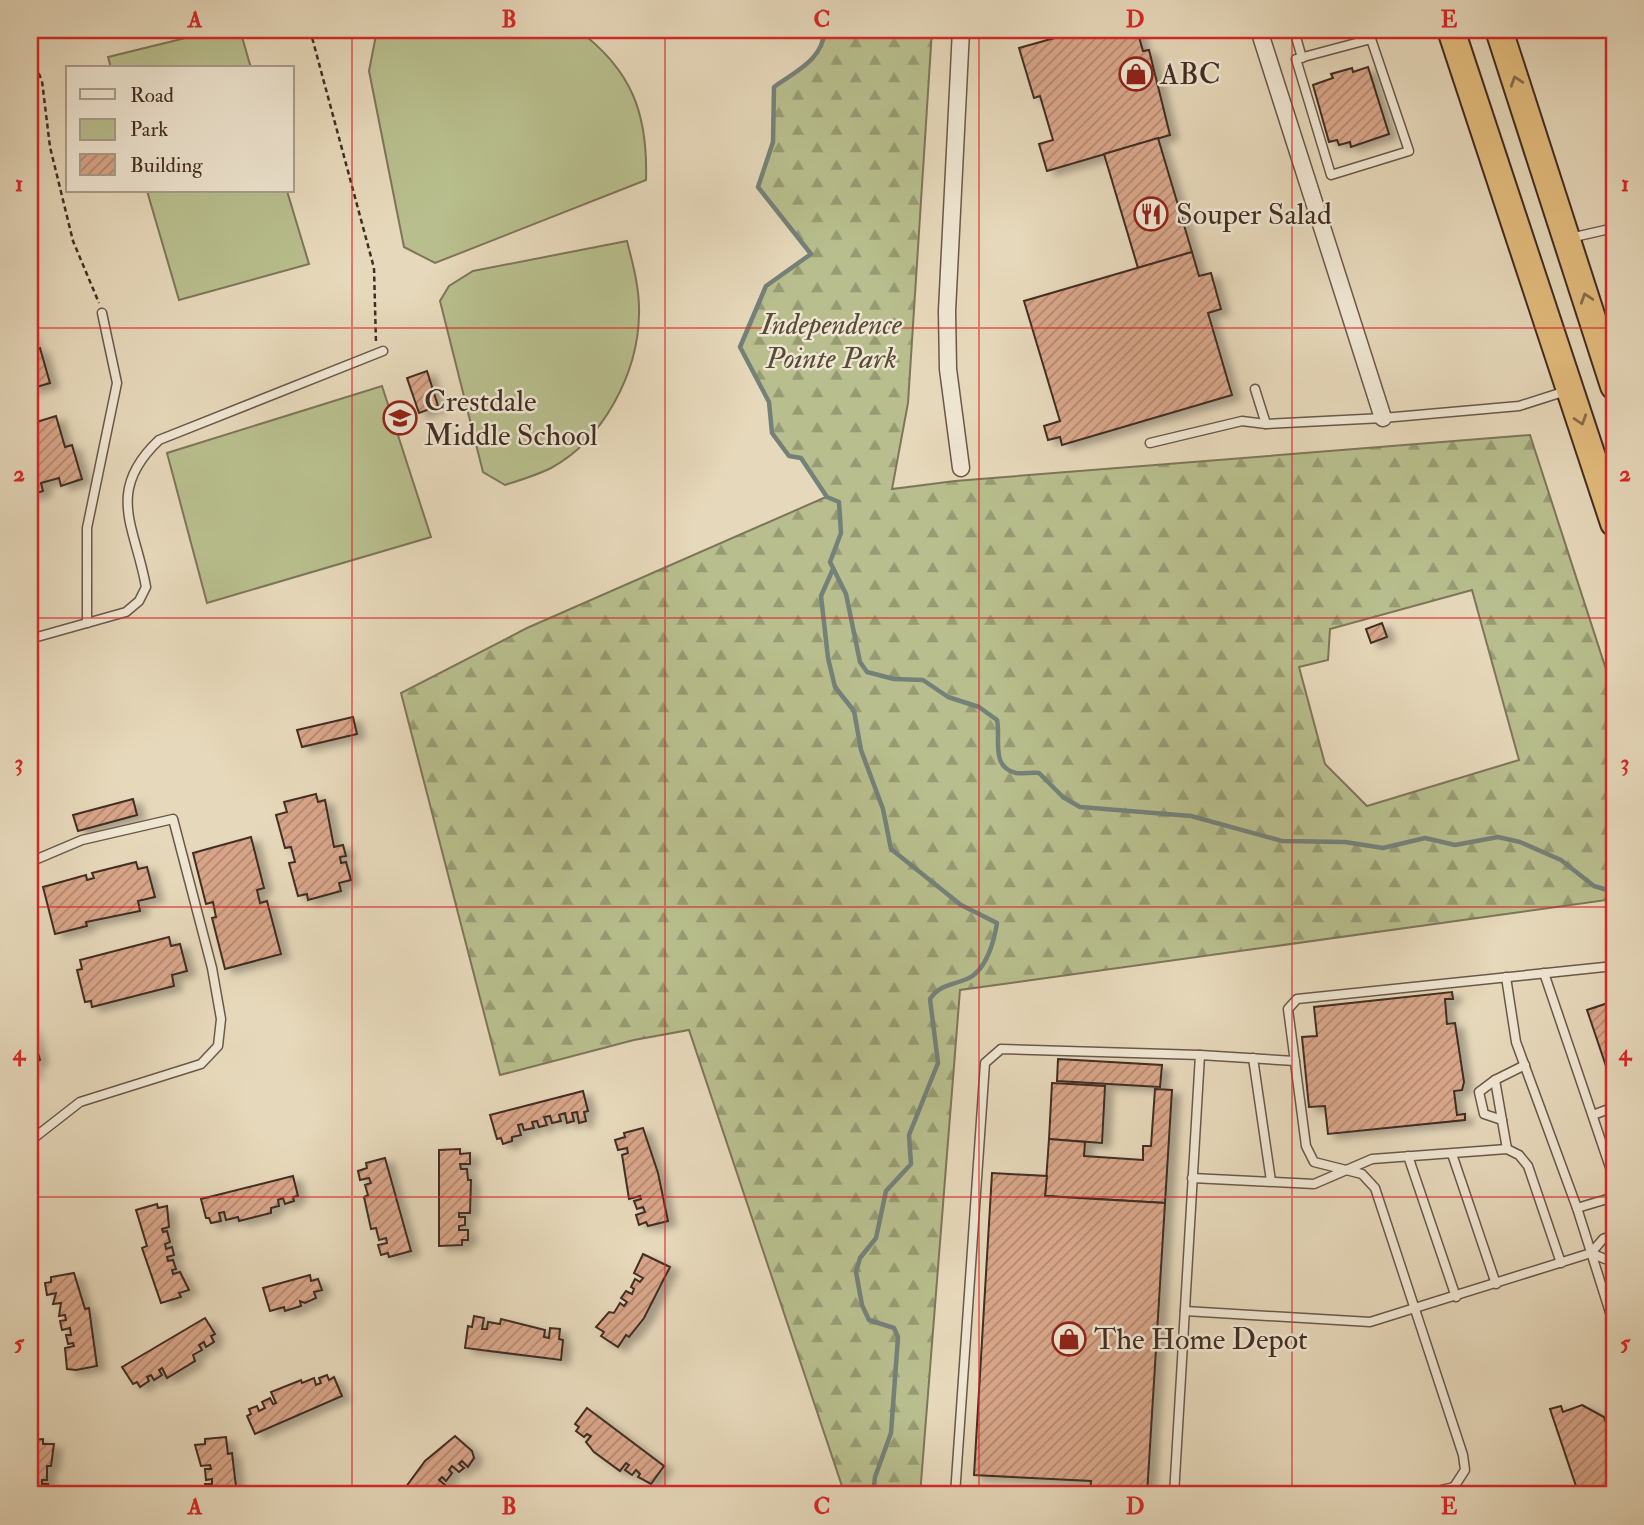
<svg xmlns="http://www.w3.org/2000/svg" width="1644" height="1525" font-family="'IM FELL Double Pica',serif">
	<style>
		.forest { fill: url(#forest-firs); stroke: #7d7658; stroke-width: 2; fill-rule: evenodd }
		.green { fill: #b8be8d; stroke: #7d7658; stroke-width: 2 }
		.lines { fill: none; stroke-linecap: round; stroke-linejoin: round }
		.stream { stroke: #748179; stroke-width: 4.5 }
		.building { fill: url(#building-hatch); stroke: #422d23; stroke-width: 2; filter: url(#shadow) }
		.service-casing { stroke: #6b5849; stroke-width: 11 }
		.minor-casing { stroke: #6b5849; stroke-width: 19 }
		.trunk-casing { stroke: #422d23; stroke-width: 30 }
		.path { stroke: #422d23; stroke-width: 2.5; stroke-dasharray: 5 3.5; stroke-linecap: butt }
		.service { stroke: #efe6d2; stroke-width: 8 }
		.minor { stroke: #efe6d2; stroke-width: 16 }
		.trunk { stroke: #e3bc7d; stroke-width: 26 }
		.oneway { stroke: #8a6d4c }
		.grid { fill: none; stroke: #d62828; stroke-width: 2; stroke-opacity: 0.55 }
		.labels { text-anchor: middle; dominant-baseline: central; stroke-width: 5; stroke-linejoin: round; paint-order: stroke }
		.poi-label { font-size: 30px; fill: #422d23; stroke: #efe6d2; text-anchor: start }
		.park-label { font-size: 30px; font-style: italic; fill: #5a4a38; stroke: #efe6d2 }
		.neatline { fill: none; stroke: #d62828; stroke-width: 2.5 }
		.grid-label { font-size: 23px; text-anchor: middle; font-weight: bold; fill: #d62828 }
	</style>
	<defs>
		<pattern id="forest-firs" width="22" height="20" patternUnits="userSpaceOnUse" patternTransform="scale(1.75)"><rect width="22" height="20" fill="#b8be8d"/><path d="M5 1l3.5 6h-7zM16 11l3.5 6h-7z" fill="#979b73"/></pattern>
		<pattern id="building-hatch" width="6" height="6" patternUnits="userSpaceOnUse" patternTransform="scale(1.75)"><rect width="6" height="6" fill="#d8a588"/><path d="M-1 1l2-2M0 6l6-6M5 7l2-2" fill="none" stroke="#b1876f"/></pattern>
		<filter id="shadow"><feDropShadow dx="8" dy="4.5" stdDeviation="3.5" flood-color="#0004"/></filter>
	</defs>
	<rect width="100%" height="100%" fill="#e6d8ba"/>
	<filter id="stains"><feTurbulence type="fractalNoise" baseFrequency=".00286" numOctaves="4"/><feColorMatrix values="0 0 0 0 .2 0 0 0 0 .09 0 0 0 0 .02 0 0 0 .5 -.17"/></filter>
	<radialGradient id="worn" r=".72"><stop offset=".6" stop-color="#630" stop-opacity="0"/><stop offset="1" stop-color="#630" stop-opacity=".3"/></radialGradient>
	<path class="forest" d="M824,30H932L908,403L892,489L955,481L1530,435L1614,694V899L960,990L920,1495H845L689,1030L634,1040L500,1075L401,693L527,628L826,497L801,458L789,456L772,433L769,402L740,347L766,286L811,254L758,187L773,142L774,87C795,72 825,58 824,30ZM1472,590L1519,760L1367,806L1325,764L1299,667L1328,660L1330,629Z"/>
	<g class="green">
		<path d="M218,30H240L251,68H111L108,57Z"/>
		<path d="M377,30H578C632,70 648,114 646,180L435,263L404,247L369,71Z"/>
		<path d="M147,191H287L309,264L179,300Z"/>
		<path d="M627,241C633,264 640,290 639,315C638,373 603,440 551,468C537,475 521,480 505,485L483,472L440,301L449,286L473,271Z"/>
		<path d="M382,386L431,537L207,603L167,453Z"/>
	</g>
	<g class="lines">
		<g class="stream">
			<path d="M824,30C825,58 795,72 774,87L773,142L758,187L811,254L766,286L740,347L769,402L772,433L789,456L801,458L827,497L839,502L841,533L830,562L846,594L860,662L867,672L894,679L923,680L948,697L979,707L997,720C1001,738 990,767 1016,773C1024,774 1032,772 1039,773L1063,797L1080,807L1191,816L1282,841L1345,842L1383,848L1425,838L1455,845L1498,837L1520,842L1561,860L1594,886L1614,892"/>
			<path d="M833,569L821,596L828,658L835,687L854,711L861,750L883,809L891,849L961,905L997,923C994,942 986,971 967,979C952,985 939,985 930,999L938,1063L909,1135L911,1164L886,1191L876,1238L860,1258L856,1272L862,1305L869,1320L894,1328L898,1337L891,1433L875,1477L873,1495"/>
		</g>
	</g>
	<g class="building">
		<path d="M1083,30H1137L1143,51L1149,50L1170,135L1047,171L1039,144L1053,140L1040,96L1034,98L1019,48Z"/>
		<path d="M1368,67L1389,134L1351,147L1350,142L1339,145L1337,140L1329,142L1313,85L1333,78L1331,74L1352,68L1353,72Z"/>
		<path d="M1158,138L1192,252L1138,268L1104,154Z"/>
		<path d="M1192,252L1199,276L1211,273L1221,309L1208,313L1232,395L1062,445L1060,437L1048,440L1044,426L1060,421L1024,301Z"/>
		<path d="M30,332L35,350L40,348L50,383L30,389Z"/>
		<path d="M427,371L438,406L419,413L407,378Z"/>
		<path d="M56,416L65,447L72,445L82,479L61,486L59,478L41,483L43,491L30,495V424Z"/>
		<path d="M1382,623L1387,637L1371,643L1366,629Z"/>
		<path d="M353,717L357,734L302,747L297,730Z"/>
		<path d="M316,794L318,802L325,800L334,847L343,845L346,856L340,857L341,863L346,862L351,880L339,883L341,891L308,900L307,894L298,896L289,863L295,862L291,847L285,848L276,815L287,812L284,802Z"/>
		<path d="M133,799L137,815L78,831L73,815Z"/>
		<path d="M251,837L264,888L257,890L260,903L267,901L281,954L225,969L212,918L216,917L213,902L206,904L193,853Z"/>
		<path d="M136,862L138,869L147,867L155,897L138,901L140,911L86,922L87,926L55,934L43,887L86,875L87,880L94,878L92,873Z"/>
		<path d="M169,937L171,946L180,944L187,971L172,975L174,986L92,1007L91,1001L85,1002L77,970L82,969L80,960Z"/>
		<path d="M1452,992L1453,999H1445L1447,1024L1455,1023L1464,1082L1462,1090L1454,1091L1457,1115L1465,1114V1120L1328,1134L1325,1106L1309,1107L1302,1037L1317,1036L1314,1007Z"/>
		<path d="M1614,1001V1073L1609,1075L1587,1010Z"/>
		<path d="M30,1026L40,1060L32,1063L34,1073L30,1074Z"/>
		<path d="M1058,1059L1162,1065L1160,1087L1057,1081Z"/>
		<path d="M1052,1083L1105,1086L1102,1143L1049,1139Z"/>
		<path d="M1155,1089L1172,1090L1165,1203L1045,1196L1049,1139L1085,1142L1084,1156L1143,1160V1146H1151Z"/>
		<path d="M583,1091L588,1111L584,1112L586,1121L579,1123L577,1112L572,1113L574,1121L567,1123L565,1113L559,1115L561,1121L552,1123L550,1116L544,1117L547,1125L539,1127L537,1121L532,1122L534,1128L524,1130L522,1124L518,1125L521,1135L512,1137V1141L503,1144L501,1138L497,1139L490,1115Z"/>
		<path d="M643,1128L658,1173L668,1221L648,1226L646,1222L639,1225L636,1215L645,1212L643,1207L637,1209L634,1201L641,1199L640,1196L629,1199L622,1155L628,1153L627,1148L618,1150L615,1140L625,1137L624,1133Z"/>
		<path d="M460,1149V1154L470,1153V1164H460L461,1169H467L468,1180H471L470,1213H459V1217H465V1225L459,1226V1230H468V1240H462V1245L439,1246V1150Z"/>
		<path d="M385,1158L411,1251L389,1257L388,1253L381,1255L378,1245L387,1243L386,1238L379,1240L376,1228L371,1229L364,1197L368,1195L365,1185L371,1183L369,1178L360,1180L358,1171L367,1168L366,1163Z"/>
		<path d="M992,1173L1047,1176L1045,1196L1165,1203L1147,1495H1090L1091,1481L974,1475Z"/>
		<path d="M293,1176L298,1196L293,1197L294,1201L285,1204L283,1198L278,1200L279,1206L271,1208V1213L239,1221L238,1217L226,1220L224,1212L219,1213L221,1221L211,1223L209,1218H206L201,1199Z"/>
		<path d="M157,1204L158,1208L167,1206L169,1227L162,1229L163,1232L167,1231L170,1242L165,1244L166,1249L172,1247L174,1255L167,1257L168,1261L173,1260L176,1269L172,1270L173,1274L180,1272L189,1290L179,1293L181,1297L161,1303L142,1248L147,1246L136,1210Z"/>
		<path d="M643,1254L670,1267L644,1318L629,1337L626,1335L618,1347L601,1336L604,1332L596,1327L609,1312L614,1313L620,1303L624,1306L627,1302L621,1298L626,1291L632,1294L634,1289L631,1287L635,1279L640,1282L643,1278L634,1273Z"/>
		<path d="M74,1273L85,1309L89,1308L97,1366L76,1370L67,1369L65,1348L74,1346L73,1343L68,1344L66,1335H71L70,1328L62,1330L60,1321L66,1320L65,1315L59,1316L61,1303L53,1304L56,1293L47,1295L45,1283L51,1282V1277Z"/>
		<path d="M310,1275L311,1281L318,1279L322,1290L314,1292L316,1298L305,1303L300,1301L301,1306L285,1311L284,1307L270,1311L263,1288Z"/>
		<path d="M474,1316L484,1318L482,1329H487L488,1322L500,1324L501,1319L545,1330L544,1337L549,1338L550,1328L560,1329L559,1339L563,1340L561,1360L465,1348L468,1326L472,1327Z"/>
		<path d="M205,1318L215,1334L211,1336L214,1342L206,1347L204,1342L199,1345L202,1350L193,1355L195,1361L167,1378L162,1368L159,1370L162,1375L154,1380L151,1375L147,1377L149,1381L140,1387L137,1382L133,1384L122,1367Z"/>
		<path d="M327,1375L329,1380L334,1377L342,1396L255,1434L247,1416L251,1414L249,1409L257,1406L259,1411L265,1408L262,1402L270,1398L273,1404L276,1403L271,1392L301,1380L302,1383L314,1378L316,1385L321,1383L319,1378Z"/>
		<path d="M1582,1405L1604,1417L1609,1432L1613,1431L1614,1495H1579L1550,1409L1561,1406L1563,1412Z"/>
		<path d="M587,1408L664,1466L651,1484L638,1477L640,1474L636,1470L632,1475L625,1470L629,1465L626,1463L620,1471L594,1452L586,1442L591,1436L587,1434L584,1437L576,1431L579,1427L575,1424Z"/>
		<path d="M455,1436L472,1451L474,1458L468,1467L462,1461L459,1464L464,1468L459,1472L452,1466L449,1470L452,1473L446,1481L442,1477L439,1480L445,1485L438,1492L433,1487L431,1495H400L425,1461Z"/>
		<path d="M226,1437L228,1454L232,1453L237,1495H214L213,1492L206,1493L205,1484H212V1479L206,1480L205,1469H211L210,1465L201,1466L195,1445L205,1444V1439Z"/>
		<path d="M43,1439V1444H54L51,1466H47V1480H42V1484H48V1495H30V1440Z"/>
	</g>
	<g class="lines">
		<defs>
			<g id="service">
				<path d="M1294,30L1302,58"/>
				<path d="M1371,39L1409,151L1331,175L1296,59Z"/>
				<path d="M1570,238L1614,228"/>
				<path d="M1255,389L1266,424L1383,418L1519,406L1566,391"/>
				<path d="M1150,443L1242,421L1266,424"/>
				<path d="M87,623V528L117,383L102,313"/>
				<path d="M30,639L126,612L139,601L146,587C136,528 104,492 159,440L383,351"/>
				<path d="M30,862L82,840L173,819L212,968L221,1019L218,1046L201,1064L80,1102L30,1141"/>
				<path d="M1544,973L1614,1179"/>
				<path d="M1506,977L1516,1042L1577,1208L1614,1325"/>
				<path d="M1200,1055L1295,1061"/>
				<path d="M1253,1058L1271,1181"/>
				<path d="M1495,1080L1479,1092L1484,1114L1502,1120"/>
				<path d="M1593,1115L1614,1107"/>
				<path d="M1507,1149L1495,1080L1525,1065"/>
				<path d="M1452,1154L1496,1284"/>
				<path d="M1408,1156L1456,1297"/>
				<path d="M1192,1178L1314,1184L1372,1159L1507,1149L1519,1155L1528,1166L1561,1263"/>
				<path d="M1577,1208L1614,1197"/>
				<path d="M1614,1235L1603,1239L1591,1253L1605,1259L1614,1256"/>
				<path d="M1185,1311L1370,1322L1591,1253"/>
				<path d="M1454,1487L1465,1470L1463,1455L1375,1188L1362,1174L1314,1162L1306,1146L1288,1009L1297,999L1614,966"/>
				<path d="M955,1495L985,1063L1001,1049L1200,1055L1174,1495"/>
				<path d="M1420,1495L1454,1487L1456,1495"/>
			</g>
			<g id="minor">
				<path d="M961,30L947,311L948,369L961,468"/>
				<path d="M1259,30L1383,418"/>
			</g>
			<g id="trunk">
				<path d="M1451,30L1614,523"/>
				<path d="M1499,30L1614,386"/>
			</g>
		</defs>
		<use href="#service" class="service-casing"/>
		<use href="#minor" class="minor-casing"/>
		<use href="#trunk" class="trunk-casing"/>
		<g class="path">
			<path d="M310,30L374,268L376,343"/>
			<path d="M30,73L39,74L42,81L50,147L73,241L99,303"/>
		</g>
		<use href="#service" class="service"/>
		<use href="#minor" class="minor"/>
		<use href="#trunk" class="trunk"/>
	</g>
	<defs><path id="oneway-chevron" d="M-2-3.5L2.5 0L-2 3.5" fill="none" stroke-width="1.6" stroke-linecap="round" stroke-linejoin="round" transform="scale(1.75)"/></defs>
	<g class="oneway">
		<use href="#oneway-chevron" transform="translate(1516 81) rotate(-108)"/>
		<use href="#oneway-chevron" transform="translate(1586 298) rotate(-108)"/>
		<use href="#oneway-chevron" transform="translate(1581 420) rotate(72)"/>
	</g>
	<path class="grid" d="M352,30V1495M665,30V1495M979,30V1495M1292,30V1495M30,328H1614M30,618H1614M30,907H1614M30,1197H1614"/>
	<defs>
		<symbol id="shop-ring" viewBox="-11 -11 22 22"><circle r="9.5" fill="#efe6d2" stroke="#8f2418" stroke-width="1.5"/><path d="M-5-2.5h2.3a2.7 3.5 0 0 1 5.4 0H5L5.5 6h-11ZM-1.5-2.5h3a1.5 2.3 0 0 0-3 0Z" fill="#8f2418"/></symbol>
		<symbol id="restaurant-ring" viewBox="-11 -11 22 22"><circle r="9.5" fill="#efe6d2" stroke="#8f2418" stroke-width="1.5"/><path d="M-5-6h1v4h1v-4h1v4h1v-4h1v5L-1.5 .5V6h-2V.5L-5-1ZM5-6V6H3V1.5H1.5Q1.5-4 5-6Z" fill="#8f2418"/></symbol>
		<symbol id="school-ring" viewBox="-11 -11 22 22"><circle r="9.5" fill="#efe6d2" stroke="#8f2418" stroke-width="1.5"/><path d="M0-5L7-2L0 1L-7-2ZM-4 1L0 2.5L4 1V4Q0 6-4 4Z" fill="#8f2418"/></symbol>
	</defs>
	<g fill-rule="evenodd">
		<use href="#shop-ring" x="1117" y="55" width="38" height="38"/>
		<use href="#restaurant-ring" x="1132" y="195" width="38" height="38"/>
		<use href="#school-ring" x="381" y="399" width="38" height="38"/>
		<use href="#shop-ring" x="1050" y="1320" width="38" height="38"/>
	</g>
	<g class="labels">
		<g class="poi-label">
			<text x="1160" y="74">ABC</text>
			<text x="1176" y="214">Souper Salad</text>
			<text x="424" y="401">Crestdale<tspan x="424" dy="34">Middle School</tspan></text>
			<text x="1094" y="1339">The Home Depot</text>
		</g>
		<g class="park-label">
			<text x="831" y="324">Independence<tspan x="831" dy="34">Pointe Park</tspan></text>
		</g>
	</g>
	<rect width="1644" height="1525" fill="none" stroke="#e6d8ba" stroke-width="77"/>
	<rect x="66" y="66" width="228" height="126" fill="#efe6d2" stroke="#aa9c8c" stroke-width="2"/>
	<rect x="80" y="89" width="35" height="10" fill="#efe6d2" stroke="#aa9c8c" stroke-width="2"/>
	<text x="130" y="102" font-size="21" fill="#422d23">Road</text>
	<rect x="80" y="119" width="35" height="21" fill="#b8be8d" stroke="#aa9c8c" stroke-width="2"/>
	<text x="130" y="136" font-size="21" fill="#422d23">Park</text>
	<rect x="80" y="154" width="35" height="21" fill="url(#building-hatch)" stroke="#aa9c8c" stroke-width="2"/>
	<text x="130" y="172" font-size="21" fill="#422d23">Building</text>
	<rect x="38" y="38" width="1568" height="1448" class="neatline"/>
	<g class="grid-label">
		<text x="195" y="27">A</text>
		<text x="509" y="27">B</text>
		<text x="822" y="27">C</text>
		<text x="1135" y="27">D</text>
		<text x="1449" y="27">E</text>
		<text x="19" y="191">1</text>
		<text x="1625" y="191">1</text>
		<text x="19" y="481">2</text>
		<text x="1625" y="481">2</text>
		<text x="19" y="770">3</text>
		<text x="1625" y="770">3</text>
		<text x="19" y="1060">4</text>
		<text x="1625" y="1060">4</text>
		<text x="19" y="1350">5</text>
		<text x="1625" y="1350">5</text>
		<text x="195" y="1514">A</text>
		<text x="509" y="1514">B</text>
		<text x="822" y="1514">C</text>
		<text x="1135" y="1514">D</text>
		<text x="1449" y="1514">E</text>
	</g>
	<rect width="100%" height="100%" filter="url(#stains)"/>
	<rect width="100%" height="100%" fill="url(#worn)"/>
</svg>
